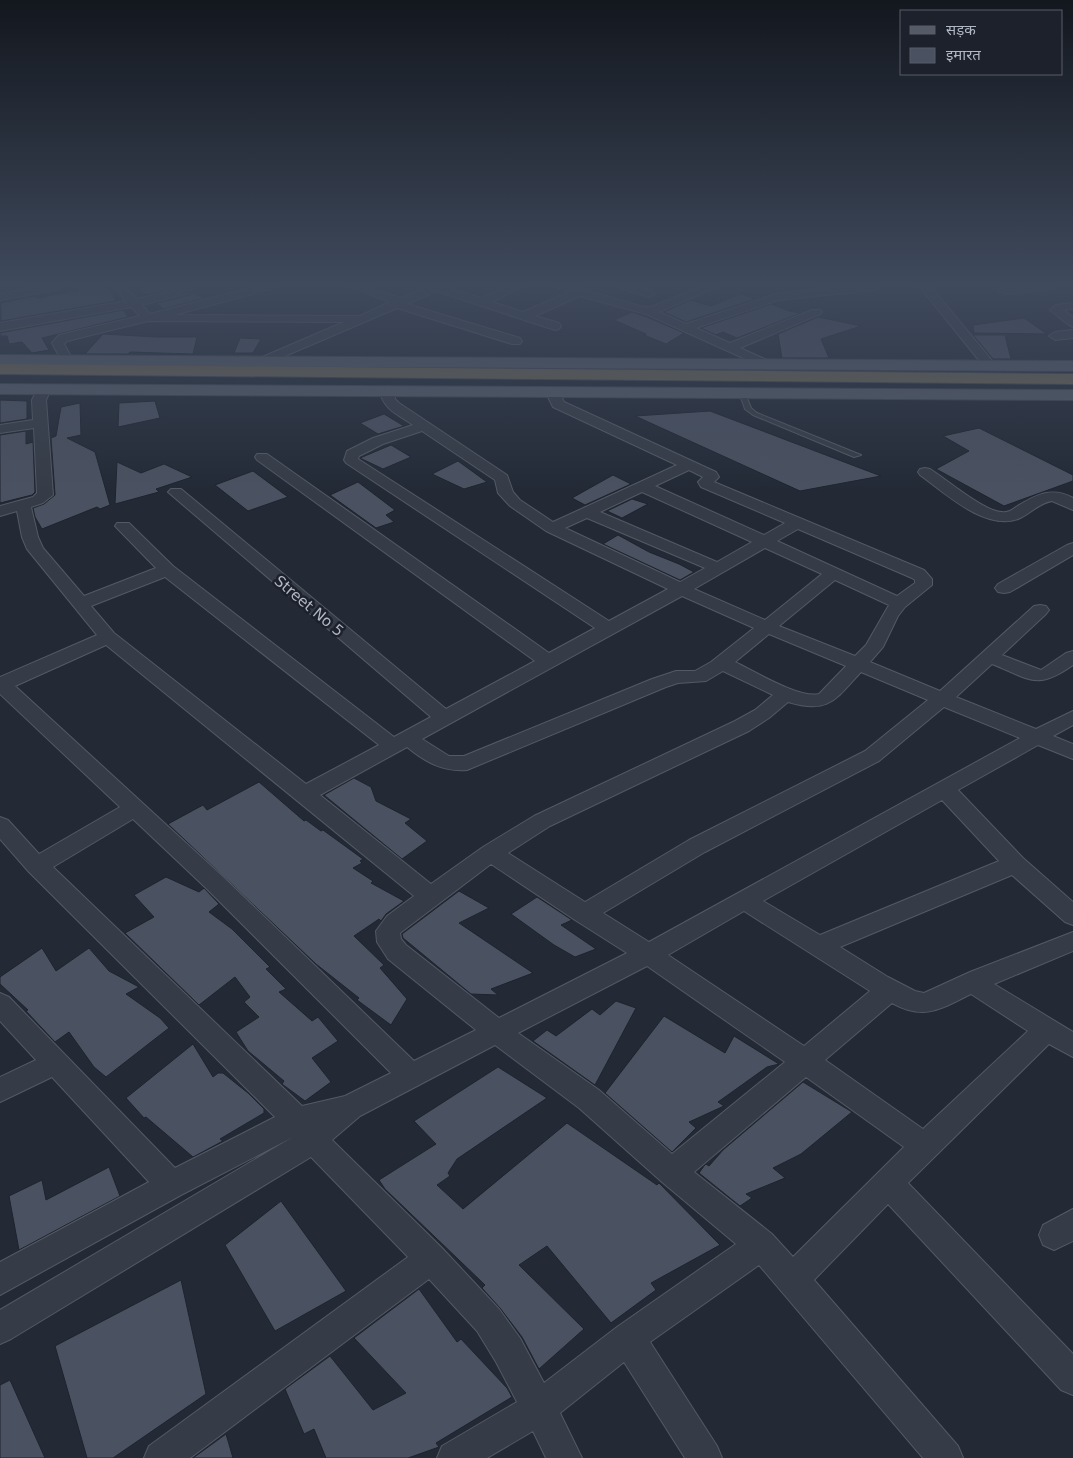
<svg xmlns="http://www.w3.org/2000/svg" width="1073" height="1458" font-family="'DejaVu Sans','Noto Sans Devanagari',sans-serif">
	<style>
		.building { fill: #4a5160; stroke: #1e232e }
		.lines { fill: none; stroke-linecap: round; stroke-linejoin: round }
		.lane-casing { stroke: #545a65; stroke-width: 2 }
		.street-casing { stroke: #545a65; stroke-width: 2 }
		.primary-casing { stroke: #404550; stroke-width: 2 }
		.highway-casing { stroke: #414752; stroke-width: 2 }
		.lane { fill: #363c47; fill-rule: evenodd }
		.street { fill: #363c47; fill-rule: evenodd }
		.primary { fill: #545b67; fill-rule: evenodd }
		.highway { fill: #6c6554; fill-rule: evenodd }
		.labels { text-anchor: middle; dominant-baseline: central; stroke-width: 5; stroke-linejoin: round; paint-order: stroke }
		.street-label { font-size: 15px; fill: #b1b7c3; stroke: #1c212c }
	</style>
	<rect width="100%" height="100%" fill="#232a36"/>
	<g class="building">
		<path d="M76,287H107L116,301L1,321V303L35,296L37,298L79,290Z"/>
		<path d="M136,287H178V288L146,295Z"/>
		<path d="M192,292L205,298L163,309L157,303L190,295Z"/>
		<path d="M741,294L755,299L686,322L664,312L690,300L711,306Z"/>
		<path d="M771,304L789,311L801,313L737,338L723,332L716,335L701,328Z"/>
		<path d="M123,310L128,317L42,338L49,350L32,353L22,342L9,344L7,336H0V333Z"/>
		<path d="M632,312L647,317L684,333L666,344L644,335L646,334L614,320Z"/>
		<path d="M818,317L861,326L821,339L829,358H782L778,334Z"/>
		<path d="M1024,318L1047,334L974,333L973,325Z"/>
		<path d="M103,334L156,337H197L193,354L130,352L128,354H85Z"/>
		<path d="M973,335H1005L1011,359H993Z"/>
		<path d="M240,338L261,339L253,353H234Z"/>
		<path d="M0,400L27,401V419L0,423Z"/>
		<path d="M155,401L160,418L118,427L119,403Z"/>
		<path d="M80,403L81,435L67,438L95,452L110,505L100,509L97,507L42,529L35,517L33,508L44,504L55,495L51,438L56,436L61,407Z"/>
		<path d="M710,411L881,476L800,491L635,416Z"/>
		<path d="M384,414L404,426L378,434L360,423Z"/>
		<path d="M979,428L1073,475V481L1004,506L936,469L969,451L943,436Z"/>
		<path d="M26,431V444L33,442L35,492L32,495L0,503V435Z"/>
		<path d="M391,445L411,457L383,469L360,458Z"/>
		<path d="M458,461L487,482L464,489L432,474Z"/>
		<path d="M117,462L141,473L164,464L192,477L156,489L159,492L115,504Z"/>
		<path d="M253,471L288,497L248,511L215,485Z"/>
		<path d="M613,475L631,484L585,505L572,498Z"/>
		<path d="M358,482L395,510L386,515L394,522L376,528L330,495Z"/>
		<path d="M632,499L648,504L622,518L607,511Z"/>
		<path d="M618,535L649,552L679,564L694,572L680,580L603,544Z"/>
		<path d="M354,778L371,787L376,801L411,819L405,823L427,841L402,859L324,795Z"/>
		<path d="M259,782L304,821L306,820L321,831L323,830L363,859L360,861L362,863L353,868L373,881L371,883L404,901L386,914L381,921L379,919L354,936L384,965L380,968L407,999L391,1025L357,1000L359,998L316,964L168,824L203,805L207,810Z"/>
		<path d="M166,877L199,892L204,888L219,904L209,912L232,929L270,967L266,969L286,989L279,992L312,1021L318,1017L338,1041L312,1058L331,1082L305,1101L282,1084L284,1081L248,1051L236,1032L259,1017L244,1002L250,997L235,977L199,1005L125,933L154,917L134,895Z"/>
		<path d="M459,891L489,908L459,923L533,973L491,989L498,995L471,994L403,938L402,934Z"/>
		<path d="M537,897L572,920L561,925L596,949L575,957L554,945L511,914Z"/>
		<path d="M42,948L56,971L89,948L109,971L139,987L126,994L160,1018L169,1028L106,1077L94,1067L69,1032L55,1042L26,1011L28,1010L0,984V977Z"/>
		<path d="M616,1001L636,1008L595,1085L533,1041L547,1030L556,1036L592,1009L600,1015Z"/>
		<path d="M664,1016L725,1053L734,1036L779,1064L767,1067L718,1102L724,1106L689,1122L696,1128L672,1152L605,1093Z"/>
		<path d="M193,1044L213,1077L218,1073H223L248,1093L264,1109V1113L220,1139L223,1141L193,1157L146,1117L144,1118L126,1098Z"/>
		<path d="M498,1067L547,1098L457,1159L448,1173L450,1176L437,1185L463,1209L567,1123L657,1185L659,1183L720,1245L651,1283L656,1290L611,1323L547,1246L519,1265L584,1329L539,1369L522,1337L500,1308L482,1288L485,1285L385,1189L379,1180L436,1144L414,1121Z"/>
		<path d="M803,1082L852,1112L801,1154L773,1168L785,1178L746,1194L752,1198L740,1206L699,1173L704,1166L706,1164L709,1166L723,1150Z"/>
		<path d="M109,1167L120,1196L19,1250L9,1196L42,1180L46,1200Z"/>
		<path d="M281,1201L346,1291L275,1331L225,1245Z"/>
		<path d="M181,1280L206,1394L113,1458H87L55,1346Z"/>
		<path d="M419,1289L457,1342L461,1339L507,1388L512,1397L436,1443L439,1447L408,1458H326L314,1429L304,1434L285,1389L330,1356L373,1410L406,1393L354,1338Z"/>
		<path d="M10,1380L45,1458H0V1385Z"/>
		<path d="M226,1434L233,1458H193Z"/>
	</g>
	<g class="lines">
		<defs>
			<path id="lane" d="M740,391H744L751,408L757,413L861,455L854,457L753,415L745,409L739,392Z"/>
			<g id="street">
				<path d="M36,287H61L56,290L0,300V294Z"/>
				<path d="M114,287H125L137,299L180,289V287H191L190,293L142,305L150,314L253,287H272L271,289L174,315L360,316L390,302L351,287H368L401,298L427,287H446L481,298L507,287H522L492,302L523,312L569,292L557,287H575L643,307H651L701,287H716L659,312L686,324L776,294L839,287H879L874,290L778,300L696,328L730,343L812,310H820L822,312L820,314L740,348L767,360L769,363L763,367L646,314L580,296L535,316L559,323L561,326L559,329L555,330L436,291L407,304L520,338L522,341L520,344H512L397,308L264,365L258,361L260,358L344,322L148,321L67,341L64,344L73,360L67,364L63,363L52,343L59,335L140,316L131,307L0,331V323L126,301Z"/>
				<path d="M620,287C631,287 645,286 655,294L649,297L621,289Z"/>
				<path d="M920,287H931L994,363L996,366L994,369H986Z"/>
				<path d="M1010,287H1054L1049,290L1005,294L999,291L1001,289Z"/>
				<path d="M1073,303V309L1063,310L1073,317V327L1069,325L1050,310L1056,305Z"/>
				<path d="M1073,330V338L1055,340L1049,336L1055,332Z"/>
				<path d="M44,385L51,389L46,400L53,495L43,503L31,507L38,537L43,548L84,596L156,568L115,526L117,523H129L173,566L394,737L431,717L168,492L171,489H181L446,709L535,661L257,460L255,457L257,454H267L549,653L595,628L346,463L344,460L347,451L373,438L413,425C399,415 382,409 380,390L387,386L394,390L395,399L399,403L507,475L513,492L520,500L553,522L677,465L553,407L545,391L552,387L557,388L564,402L716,472L719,477L714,482L924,570L932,579V585L905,607L898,616L883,647L870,662L940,691L1034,606L1040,605L1046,606L1049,610L1046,614L1002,655L1041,670L1066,653L1073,651V665C1036,691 1030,679 992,664L956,697L1036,729L1073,711V725L1053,736L1073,744V759L1038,745L958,790L1023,858L1073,902V925L1065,922L1012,875L840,947L888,977L915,991L924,993L970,972L1073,932V951L994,984L1073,1032V1057L1049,1044L908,1183L1073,1354V1395L1061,1390L888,1204L814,1280L958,1446L963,1458H923L759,1265L650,1342L717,1446L722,1458H685L624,1362L560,1413L582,1458H546L533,1431L487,1458H437L442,1446L517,1402L496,1362L477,1331L429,1279L190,1458H144L149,1446L408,1257L311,1157L11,1339L0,1344V1310L293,1137L181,1195L0,1295V1262L149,1182L52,1077L0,1102V1077L36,1060L0,1021V993L9,997L175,1168L275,1117L29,872L0,839V817L8,820L39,854L120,807L0,694V677L97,635L27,549L22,537L17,511L0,516V506L33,497L37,493L34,428L0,433V425L33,420L32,400L39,386ZM422,431L495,480L498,493L510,506L546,531L668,589L609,621L358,459L359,456L383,444ZM689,470L703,477L698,482L701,487L785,523L764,535L655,486ZM642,492L752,542L717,562L600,512ZM587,518L705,568L680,582L565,528ZM798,529L912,578L915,580V583L897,596L777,541ZM765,548L822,574L765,620L694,589ZM165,577L379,745L306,784L114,633L91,606ZM835,580L889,605L866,645L855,656L779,626ZM682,596L754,628L711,662L695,671H676L652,679L464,756H449L422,739ZM769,634L846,666L819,694C800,699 754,671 735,662ZM106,645L414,896L387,916L376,931L377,942L388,959L476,1030L414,1061L222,876L15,686ZM723,671L773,695L755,710L735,721L534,816L483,847L431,884L320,795L407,747C425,762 443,772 467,770L666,687L678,683L706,681ZM861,672L928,700L865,751L689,840L585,902L508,853L550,826L749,731L769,718L788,702C829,714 835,700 861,672ZM944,707L1020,738L649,942L603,913L705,852L879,761ZM942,800L999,861L820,935L763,901ZM133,819L206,888L391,1073L345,1096L302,1106L53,867ZM491,864L575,920L627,953L499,1018L406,945L401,939L400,933ZM744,911L870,991L804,1046L668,955ZM647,966L785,1062L672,1154L599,1090L518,1033ZM971,994L1028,1031L923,1129L825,1060L892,1003C925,1021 940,1009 971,994ZM495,1045L579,1108L662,1182L736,1244L617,1327L544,1383L520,1338L499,1309L442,1248L332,1140L360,1116ZM806,1077L904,1147L793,1257L772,1234L694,1172Z"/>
				<path d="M925,468L930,469C946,479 985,512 1002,512C1008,513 1012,510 1016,507C1036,495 1051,486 1073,498V510L1052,501C1039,503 1030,514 1018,519C985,531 945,493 920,475L918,472L920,469Z"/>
				<path d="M1073,543V555L1010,592L1004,593L998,592L995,588L998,584L1067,545Z"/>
				<path d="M1073,1209V1241L1054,1250L1043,1245L1039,1235L1043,1225Z"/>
			</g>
			<g id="primary">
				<path d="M0,355L1073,361V371L0,365Z"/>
				<path d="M0,384L1073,390V400L0,394Z"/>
			</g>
			<path id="highway" d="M0,364L1073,374V384L0,374Z"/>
		</defs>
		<use href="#lane" class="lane-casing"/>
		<use href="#street" class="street-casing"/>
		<use href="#primary" class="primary-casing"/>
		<use href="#highway" class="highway-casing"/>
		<use href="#lane" class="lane"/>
		<use href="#street" class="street"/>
		<use href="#primary" class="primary"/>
		<use href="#highway" class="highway"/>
	</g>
	<linearGradient id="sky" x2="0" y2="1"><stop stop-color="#13171e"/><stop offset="0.58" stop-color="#3f4a5d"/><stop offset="1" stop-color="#3f4a5d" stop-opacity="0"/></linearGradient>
	<rect width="1073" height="491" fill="url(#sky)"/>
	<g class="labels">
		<g class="street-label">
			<text transform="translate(309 606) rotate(40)">Street No 5</text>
		</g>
	</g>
	<rect x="900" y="10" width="162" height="65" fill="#1c212c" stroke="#585d68"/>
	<rect x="910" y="26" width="25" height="8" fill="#545b67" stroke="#585d68"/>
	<text x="946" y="35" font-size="15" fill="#b1b7c3">सड़क</text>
	<rect x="910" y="48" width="25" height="15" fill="#4a5160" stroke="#585d68"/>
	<text x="946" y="60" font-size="15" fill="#b1b7c3">इमारत</text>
</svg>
